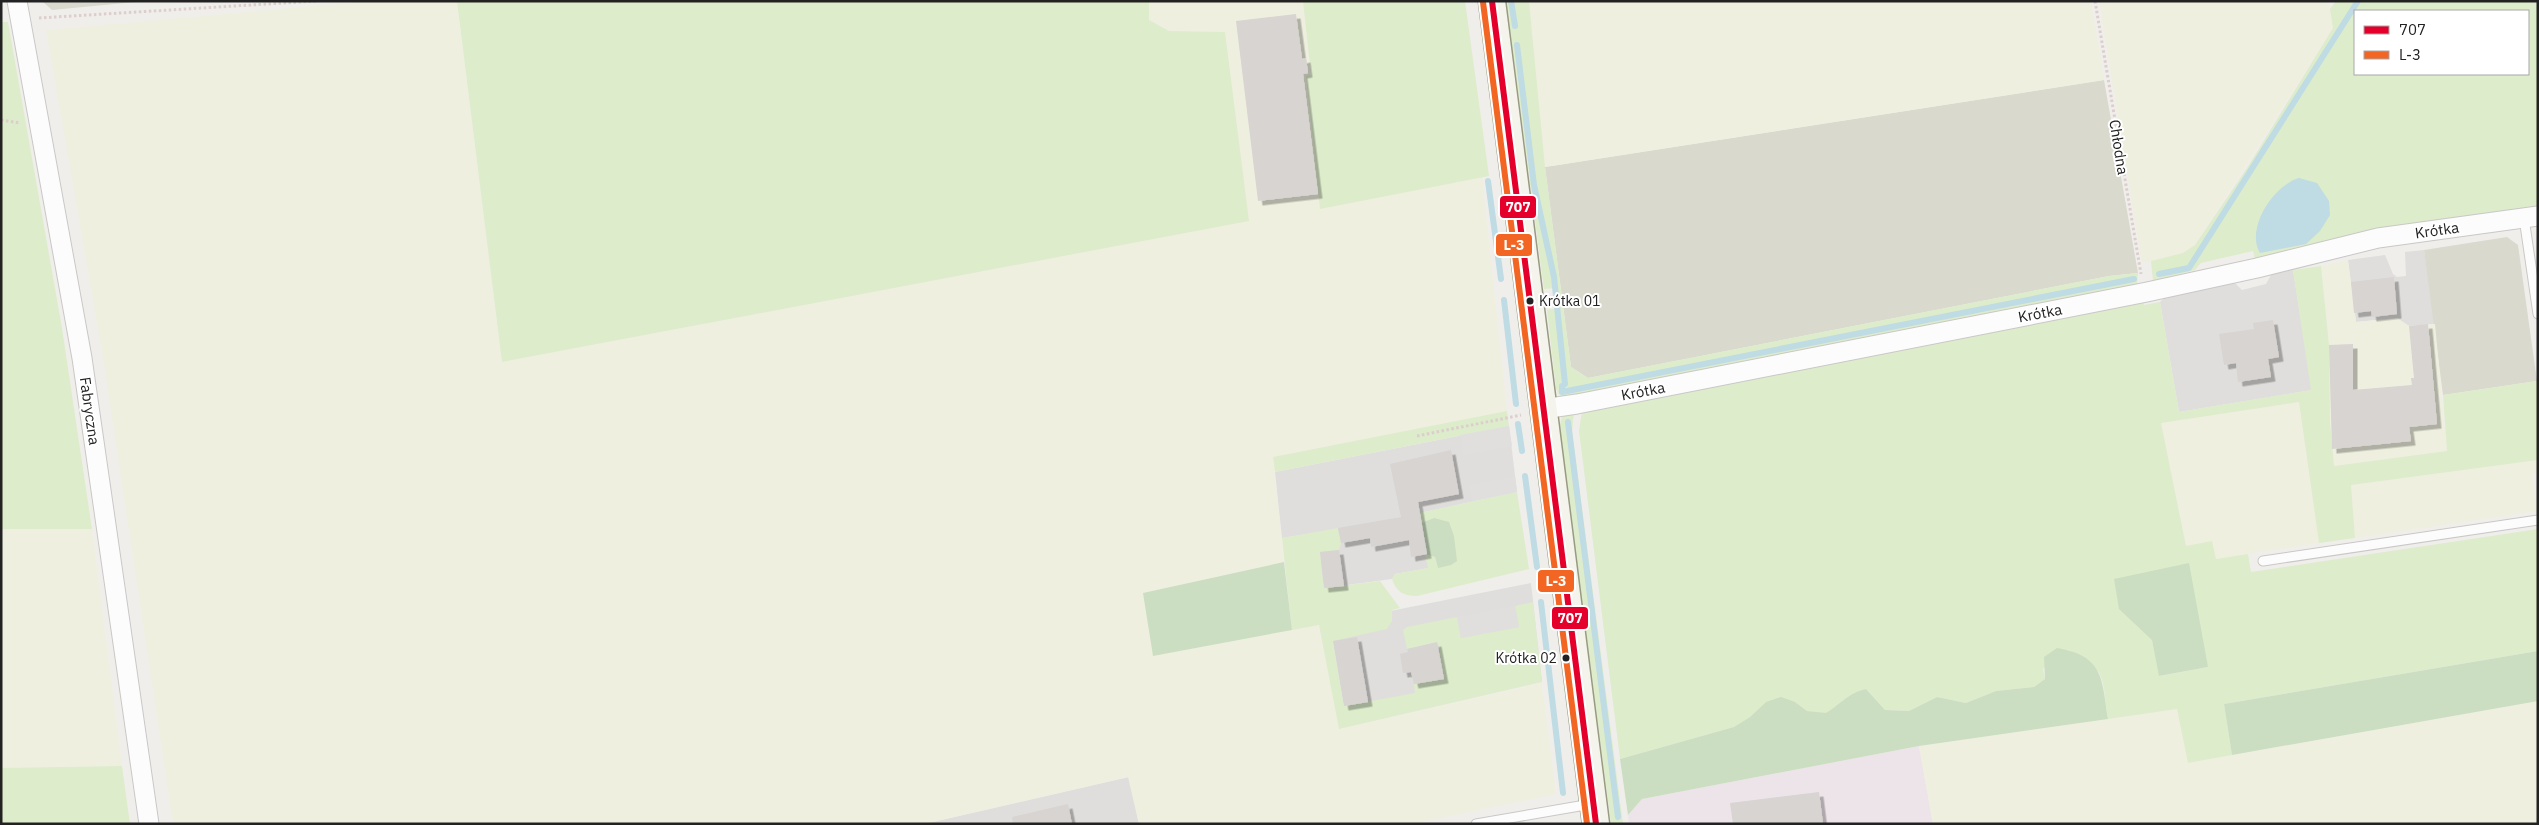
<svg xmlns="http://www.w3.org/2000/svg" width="2539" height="825" font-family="'IBM Plex Sans',sans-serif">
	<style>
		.residential { fill: #dfdedc }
		.industrial { fill: #ede4e9 }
		.construction { fill: #d9d9cd }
		.farmland { fill: #efefdf }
		.grass { fill: #ddeccb; fill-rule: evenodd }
		.forest { fill: #cbdec1 }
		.parking { fill: #e0dfde }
		.water { fill: #bfdbe3 }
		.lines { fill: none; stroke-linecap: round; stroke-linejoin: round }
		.stream { stroke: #bfdbe3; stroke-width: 6 }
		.building { fill: #d7d4d2; filter: url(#shadow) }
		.lane-casing { stroke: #c9c8c7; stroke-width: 11 }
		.street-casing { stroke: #c9c8c7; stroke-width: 21 }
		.secondary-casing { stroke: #999a82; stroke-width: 29 }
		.path { stroke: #dccecd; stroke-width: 3; stroke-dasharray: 2.5 2.5; stroke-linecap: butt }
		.lane { stroke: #fdfcfc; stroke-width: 9 }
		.street { stroke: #fdfcfc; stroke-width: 19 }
		.secondary { stroke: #f4f4ed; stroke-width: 26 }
		.bus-1-casing { stroke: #fff; stroke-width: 10 }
		.bus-2-casing { stroke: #fff; stroke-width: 10 }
		.bus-1 { stroke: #e4002b; stroke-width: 6 }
		.bus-2 { stroke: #f26522; stroke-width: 6 }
		.bus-dot { fill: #222; stroke: #fff; stroke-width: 2 }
		.labels { text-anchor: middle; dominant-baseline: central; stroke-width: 4; stroke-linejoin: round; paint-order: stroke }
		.bus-label { font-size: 14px; fill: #222; stroke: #fff; text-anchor: start }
		.street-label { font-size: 15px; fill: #222; stroke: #fff }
		.line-badge { stroke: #fff; stroke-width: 2 }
		.badge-label { font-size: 14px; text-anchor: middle; font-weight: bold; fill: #fff }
	</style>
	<defs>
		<filter id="shadow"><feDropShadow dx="4.5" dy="4.5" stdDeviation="0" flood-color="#0004"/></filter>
	</defs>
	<rect width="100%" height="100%" fill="#f0eeeb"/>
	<g class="residential">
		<path d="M2424,250L2435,324L2409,326L2397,318L2356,322L2348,260L2385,255L2393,274L2397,277L2406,276L2405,252Z"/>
		<path d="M2293,270L2312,390L2179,412L2160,302L2164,298L2235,283L2242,290L2266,284L2271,275Z"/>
		<path d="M1509,426L1517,492L1392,519L1423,528L1429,568L1395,574L1392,579L1324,588L1319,552L1338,529L1282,538L1275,472Z"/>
		<path d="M1531,583L1542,682L1344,706L1330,623Z"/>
		<path d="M1129,777L1139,824H924Z"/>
	</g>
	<path class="industrial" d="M1919,746L1933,824H1629L1628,815L1642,799Z"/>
	<g class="construction">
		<path d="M42,1H146L52,10Z"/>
		<path d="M2104,80L2138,273L2109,276L1588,378L1571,367L1545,167Z"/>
		<path d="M2507,237L2518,245L2537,381L2443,395L2424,250Z"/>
	</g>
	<g class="farmland">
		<path d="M369,1H457L502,362L1248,221L1225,32L1169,31L1149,20V1H1303L1311,76H1306L1320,208L1482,177L1507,411L1273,457L1284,562L1143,593L1154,656L1318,625L1340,729L1542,683L1556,794L1412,824H1139L1128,777L924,824H173L103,358L46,30Z"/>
		<path d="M1529,1H2091L2104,80L1545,167Z"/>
		<path d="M2099,1H2329L2333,28L2195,245L2183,253L2142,263Z"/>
		<path d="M2348,260L2356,322L2397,318L2409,326L2435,324L2447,451L2334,466L2330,422L2329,345L2321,266Z"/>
		<path d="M2299,402L2319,543L2215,559L2186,546L2161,423Z"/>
		<path d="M2538,460V473L2532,474L2537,511L2355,538L2351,485Z"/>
		<path d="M1,529H92L122,766L1,768Z"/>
		<path d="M2538,701V824H1933L1919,746L2178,709L2188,763Z"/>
	</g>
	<g class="grass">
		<path d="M457,1H1149V20L1169,31L1225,32L1249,221L502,362Z"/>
		<path d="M1303,1H1465L1489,176L1320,209L1306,76L1311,75Z"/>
		<path d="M1506,1H1529L1545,167L1571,367L1588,378L2109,276L2138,273L2137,286L1566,399L1558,394L1556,388L1547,310L1559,308L1556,288L1544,289Z"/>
		<path d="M2336,1H2538V209L2255,260L2253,251L2201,263L2195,270L2153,281L2151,261L2183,253L2195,245L2247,168L2333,28L2330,9ZM2355,11H2528V74H2355Z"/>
		<path d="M1,22H8L62,328L92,529H1Z"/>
		<path d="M2321,266L2329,345L2330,422L2334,466L2447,451L2443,395L2537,381L2538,460L2351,485L2355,538L2319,543L2299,402L2161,423L2186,546L2212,541L2216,559L2248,554L2251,572L2538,529V651L2224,704L2232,755L2188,763L2177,709L2108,719C2102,679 2108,668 2068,650L2043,669L2045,679L2034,687L1996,691L1966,703L1937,697L1909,711L1885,710L1866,689C1848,693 1841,703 1826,714L1807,711L1795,702H1766L1750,717L1734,727L1620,759L1579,431L1582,411L2143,301L2144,305L2160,302L2179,412L2311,390L2293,270ZM2152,640L2208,667L2160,676Z"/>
		<path d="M1507,411L1509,426L1275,472L1273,457Z"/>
		<path d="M1574,412L1572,431L1623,824H1611L1559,428L1562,416Z"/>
		<path d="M1517,492L1529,569L1417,596C1404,596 1396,592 1392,579L1395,574L1428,568L1425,555L1435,557L1438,568L1434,518L1421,523L1391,519Z"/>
		<path d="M1338,528L1341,543L1339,550L1320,552L1324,588L1380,581L1400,608L1392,610V621L1387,629L1333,641L1344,706L1415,693L1414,684L1444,679L1438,643L1407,649L1403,630L1407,627L1457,617L1461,638L1519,627L1515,606L1533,602L1542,682L1339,729L1319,625L1292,630L1282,538Z"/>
		<path d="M122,766L130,824H1V768Z"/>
	</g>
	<g class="forest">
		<path d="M1434,518L1449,522L1454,536L1457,561L1451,565L1438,568L1435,557L1427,555L1421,523Z"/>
		<path d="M1284,562L1292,630L1153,656L1143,593Z"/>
		<path d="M2189,563L2208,667L2159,676L2152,640L2119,609L2114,579Z"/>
		<path d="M2057,648C2104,656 2102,679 2108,719L1919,746L1642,799L1628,815L1620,759L1734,727L1750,717L1766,702L1781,697L1795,702L1807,711L1826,713C1842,703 1848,693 1866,689L1885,710L1909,711L1937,697L1966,703L1996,691L2034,687L2045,679L2044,657Z"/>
		<path d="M2538,651V701L2232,755L2224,704Z"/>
	</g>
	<g class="parking">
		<path d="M1509,426L1512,446L1463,455L1460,435Z"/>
		<path d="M1515,476L1517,492L1472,501L1469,485Z"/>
		<path d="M1515,606L1519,627L1461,638L1457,617Z"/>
	</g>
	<path class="water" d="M2299,178L2317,183L2329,201L2330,215L2320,231L2306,244L2260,253C2245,228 2274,185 2299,178Z"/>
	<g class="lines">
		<g class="stream">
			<path d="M1511,1L1515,26"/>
			<path d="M1517,45L1534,185L1554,277L1565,384L1562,386V392L2134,279"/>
			<path d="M1488,181L1501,279"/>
			<path d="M2159,274L2189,268L2358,1"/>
			<path d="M1504,300L1516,404"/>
			<path d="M1568,422L1618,817"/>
			<path d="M1518,424L1522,451"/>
			<path d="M1525,476L1537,567"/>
			<path d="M1541,602L1563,793"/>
		</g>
	</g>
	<g class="building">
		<path d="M1296,14L1302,59L1306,58L1308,73L1303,74L1318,194L1258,201L1236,21Z"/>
		<path d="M2394,277L2397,314L2372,317L2371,311L2354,313L2351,282Z"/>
		<path d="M2273,320L2279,357L2268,359L2271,377L2238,382L2236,363L2224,365L2219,334L2254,329L2253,323Z"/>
		<path d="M2428,324L2437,424L2409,427L2411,441L2332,449L2329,345L2353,344V390L2412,385L2411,378H2414L2409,326Z"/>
		<path d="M1451,450L1459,494L1418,502L1427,554L1411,557L1409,540L1371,547L1370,538L1341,543L1338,528L1401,517L1390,464Z"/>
		<path d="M1339,550L1344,586L1324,588L1320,552Z"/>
		<path d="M1357,637L1368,702L1344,706L1333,641Z"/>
		<path d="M1437,642L1444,679L1414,684L1411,672L1403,673L1400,654L1408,652L1407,649Z"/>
		<path d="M1819,792L1823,824H1733L1730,803Z"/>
		<path d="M1068,804L1072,824H1013L1012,817Z"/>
	</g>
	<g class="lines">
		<defs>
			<g id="lane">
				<path d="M2524,218L2538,314"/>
				<path d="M2263,561L2538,520"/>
				<path d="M1476,824L1591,804"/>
			</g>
			<g id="street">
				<path d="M17,1L82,358L149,824"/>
				<path d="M1543,409L1577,404L2147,292L2257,268L2378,238L2538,216"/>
			</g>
			<path id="secondary" d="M1492,1L1596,824"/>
		</defs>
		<use href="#lane" class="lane-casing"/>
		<use href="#street" class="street-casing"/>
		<use href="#secondary" class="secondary-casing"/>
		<g class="path">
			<path d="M2095,1L2141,274"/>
			<path d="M39,18L316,1"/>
			<path d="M1,120L20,123"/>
			<path d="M1417,436L1521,415"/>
		</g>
		<use href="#lane" class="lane"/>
		<use href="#street" class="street"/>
		<use href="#secondary" class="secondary"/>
		<defs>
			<path id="bus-1" d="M1492,1L1596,824"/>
			<path id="bus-2" d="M1483,2L1587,824"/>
		</defs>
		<use href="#bus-1" class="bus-1-casing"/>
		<use href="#bus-2" class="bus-2-casing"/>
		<use href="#bus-1" class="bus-1"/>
		<use href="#bus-2" class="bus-2"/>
	</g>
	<g class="bus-dot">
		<circle cx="1530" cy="301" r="4.5"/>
		<circle cx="1566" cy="658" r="4.5"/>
	</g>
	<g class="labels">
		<g class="bus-label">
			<text x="1539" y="301">Krótka 01</text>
			<text x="1557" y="658" text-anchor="end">Krótka 02</text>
		</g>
		<g class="street-label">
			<text transform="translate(2119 147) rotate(81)">Chłodna</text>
			<text transform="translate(2437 230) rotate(-8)">Krótka</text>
			<text transform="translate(2040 313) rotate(-11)">Krótka</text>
			<text transform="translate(1643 391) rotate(-11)">Krótka</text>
			<text transform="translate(90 411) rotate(82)">Fabryczna</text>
		</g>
	</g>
	<g class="line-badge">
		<rect x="1499" y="195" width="38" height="24" rx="5" fill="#e4002b"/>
		<rect x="1495" y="233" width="38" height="24" rx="5" fill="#f26522"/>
		<rect x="1537" y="569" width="38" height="24" rx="5" fill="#f26522"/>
		<rect x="1551" y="606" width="38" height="24" rx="5" fill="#e4002b"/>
	</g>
	<g class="badge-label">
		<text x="1518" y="212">707</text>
		<text x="1514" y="250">L-3</text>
		<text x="1556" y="586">L-3</text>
		<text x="1570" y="623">707</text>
	</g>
	<rect width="2539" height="825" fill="none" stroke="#222222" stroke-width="5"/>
	<rect x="2354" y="10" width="175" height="65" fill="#ffffff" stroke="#a7a7a7"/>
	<rect x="2364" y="26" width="25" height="8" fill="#e4002b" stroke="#a7a7a7"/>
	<text x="2399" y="35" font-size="15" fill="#222222">707</text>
	<rect x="2364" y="51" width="25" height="8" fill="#f26522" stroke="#a7a7a7"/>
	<text x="2399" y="60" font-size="15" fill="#222222">L-3</text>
</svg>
